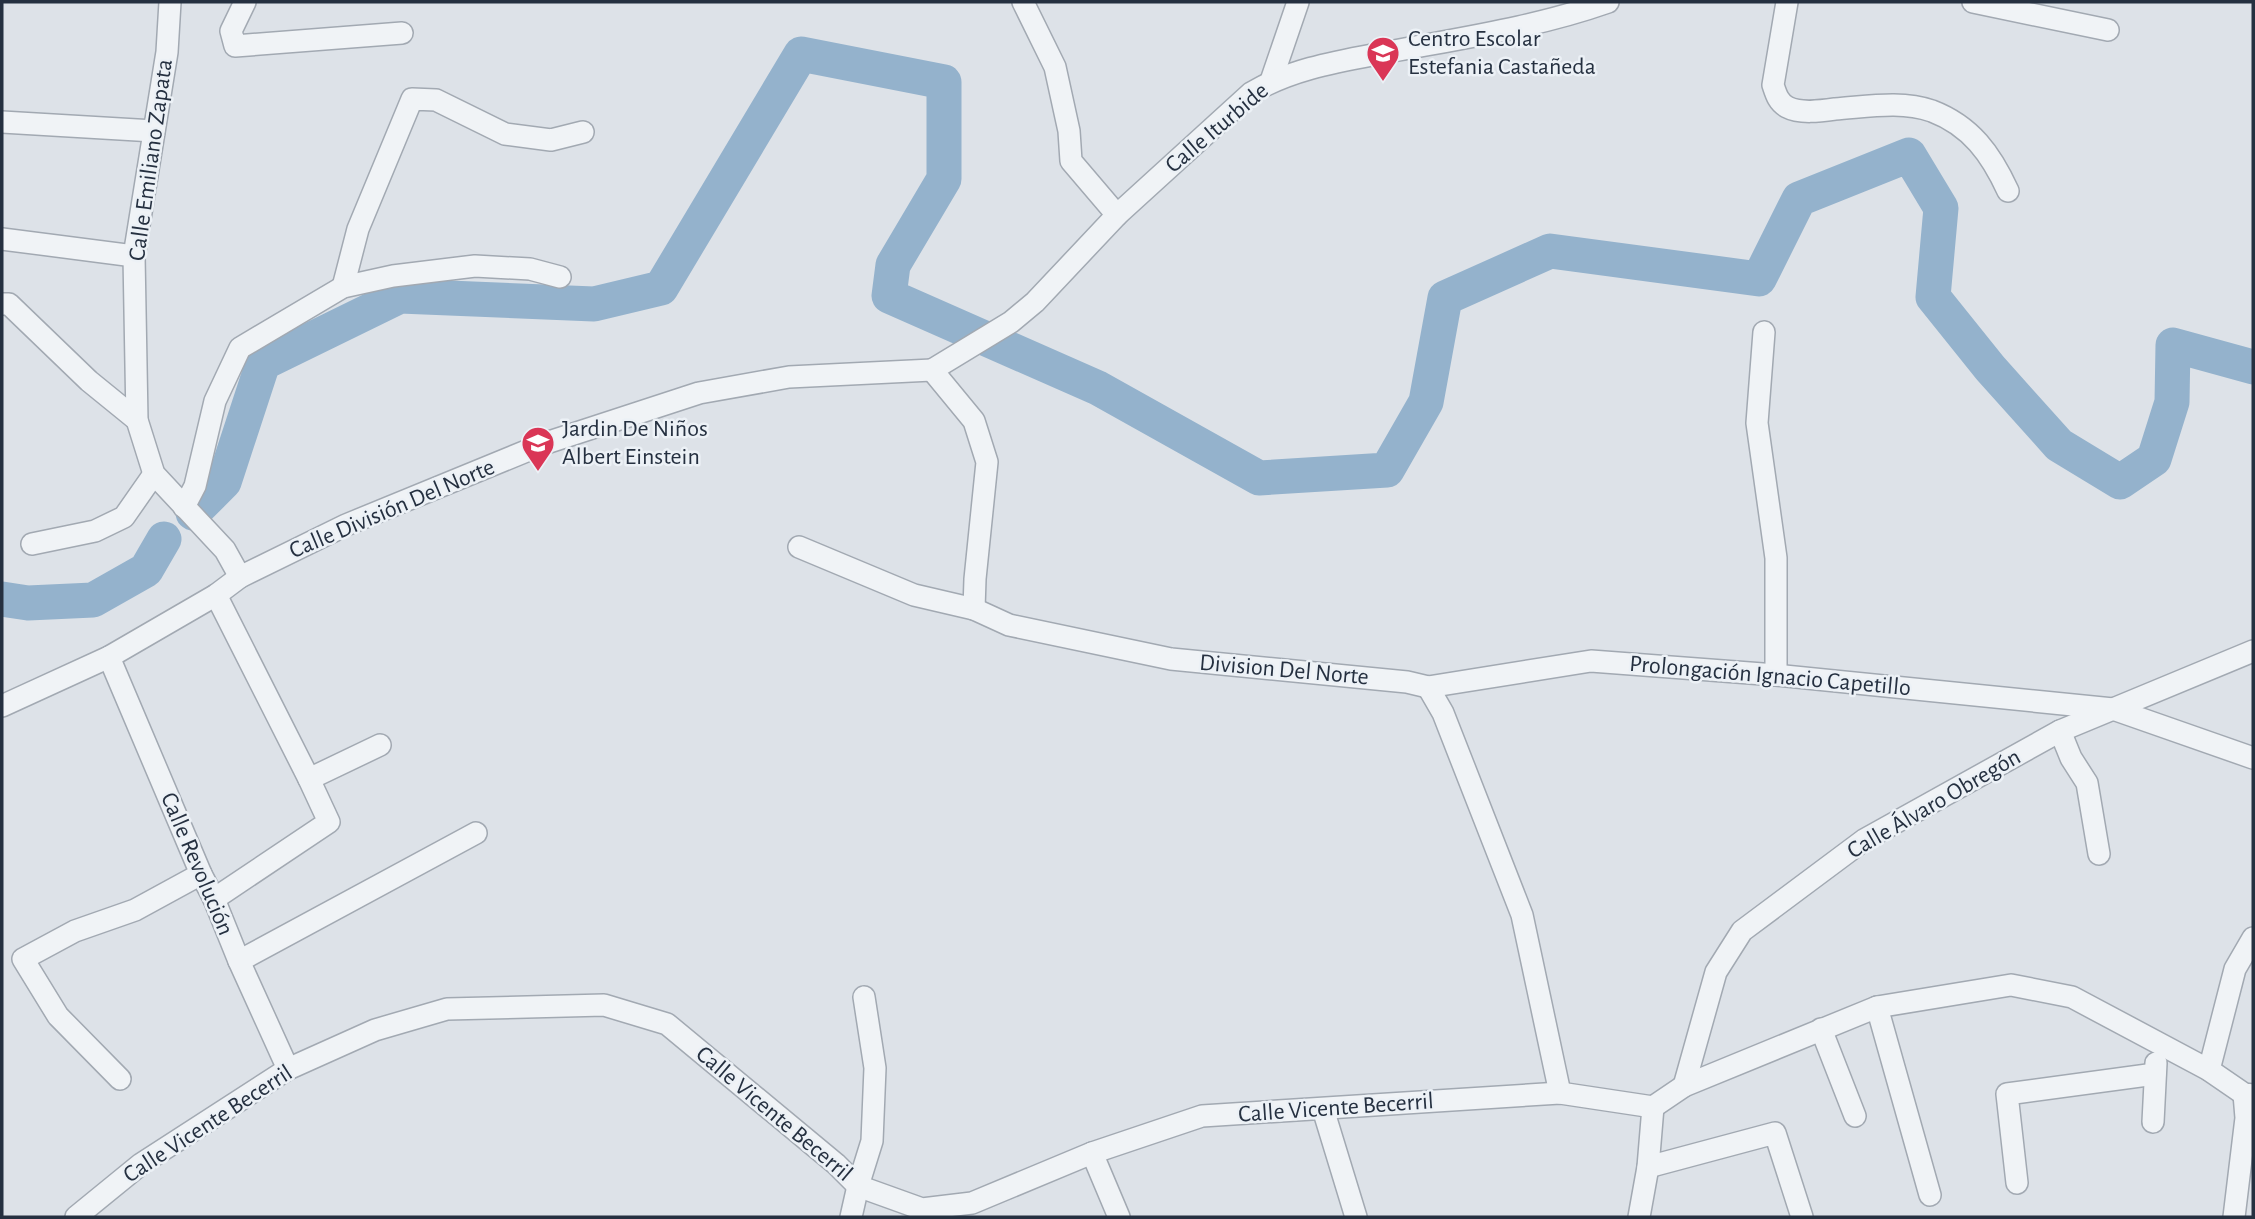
<svg xmlns="http://www.w3.org/2000/svg" width="2255" height="1219" font-family="'Alegreya Sans',sans-serif">
	<style>
		.lines { fill: none; stroke-linecap: round; stroke-linejoin: round }
		.river { stroke: #94b2cc; stroke-width: 35 }
		.minor-casing { stroke: #a2a9b2; stroke-width: 24 }
		.minor { stroke: #f0f3f6; stroke-width: 21 }
		.labels { text-anchor: middle; dominant-baseline: central; stroke-width: 5; stroke-linejoin: round; paint-order: stroke }
		.poi-label { font-size: 24px; fill: #253040; stroke: #ecf1f6; text-anchor: start }
		.street-label { font-size: 24px; fill: #253040; stroke: #ecf1f6 }
	</style>
	<rect width="100%" height="100%" fill="#dde2e8"/>
	<g class="lines">
		<g class="river">
			<path d="M193,513L224,482L263,363L400,296L594,304L661,288L801,54L944,82V179L893,265L889,296L1098,388L1259,478L1387,470L1426,402L1445,298L1550,251L1759,279L1799,199L1909,155L1941,208L1933,297L1990,368L2059,445L2120,482L2154,459L2172,402L2173,345L2253,367"/>
			<path d="M2,599L28,603L93,600L146,570L164,539"/>
		</g>
		<defs>
			<g id="minor">
				<path d="M170,2L167,52L134,256L137,420L154,474L225,550L240,577"/>
				<path d="M245,2L231,31L235,46L402,33"/>
				<path d="M1023,2L1055,67L1069,131L1071,161L1117,215"/>
				<path d="M1787,2L1773,85C1776,94 1778,102 1787,107C1800,114 1821,111 1835,109C1866,107 1901,100 1932,111C1971,126 1991,154 2008,191"/>
				<path d="M1973,2L2108,30"/>
				<path d="M1271,81L1298,2"/>
				<path d="M2,122L154,131"/>
				<path d="M2,239L134,256"/>
				<path d="M343,287L358,229L412,99L436,100L505,134L551,140L583,132"/>
				<path d="M2,304H9L89,381L137,420"/>
				<path d="M1764,332L1757,423L1776,558V675"/>
				<path d="M932,370L1011,322L1035,302L1117,215L1251,93C1293,68 1341,61 1388,52C1462,38 1537,27 1608,2"/>
				<path d="M932,370L974,421L987,462L975,579L974,609"/>
				<path d="M184,507L195,486L215,401L240,348L343,287L393,276L475,266L530,269L560,277"/>
				<path d="M32,544L95,531L124,517L154,474"/>
				<path d="M799,547L914,595L974,609L1009,625L1171,659L1407,682L1428,687L1591,661L1776,675L2113,709L2253,758"/>
				<path d="M109,657L201,874L214,899L239,961L288,1069"/>
				<path d="M1428,687L1443,713L1522,915L1560,1093"/>
				<path d="M2,706L109,657L216,595L240,577L346,525L546,443L699,393L789,377L932,370"/>
				<path d="M2060,731L2071,758L2087,783L2099,854"/>
				<path d="M309,779L380,745"/>
				<path d="M214,899L329,822L309,779L216,595"/>
				<path d="M239,961L476,833"/>
				<path d="M1877,1007L1930,1195"/>
				<path d="M1821,1029L1855,1116"/>
				<path d="M2209,1070L2235,969L2253,938"/>
				<path d="M120,1079L58,1016L23,959L75,931L135,910L201,874"/>
				<path d="M1684,1086L1716,972L1742,931L1864,840L2060,731L2253,651"/>
				<path d="M1653,1107L1684,1086L1877,1007L2011,985L2072,997L2209,1070L2244,1094L2253,1095"/>
				<path d="M1323,1109L1356,1217"/>
				<path d="M2153,1122L2156,1063"/>
				<path d="M1092,1153L1119,1217"/>
				<path d="M1648,1167L1775,1133L1802,1217"/>
				<path d="M2017,1183L2007,1094L2155,1074"/>
				<path d="M76,1217L141,1164L288,1069L375,1030L447,1009L604,1005L667,1024L836,1164L858,1186L922,1209L972,1203L1092,1153L1202,1116L1560,1093L1653,1107"/>
				<path d="M851,1217L858,1186L872,1141L875,1068L864,997"/>
				<path d="M1639,1217L1648,1167L1653,1107"/>
				<path d="M2234,1217L2246,1118L2244,1094"/>
			</g>
		</defs>
		<use href="#minor" class="minor-casing"/>
		<use href="#minor" class="minor"/>
	</g>
	<defs>
		<symbol id="school-pin" viewBox="-11 -11 22 30"><path d="M0 17L-7.5 6A9.5 9.5 0 1 1 7.5 6Z" fill="#da3656" stroke="#ecf1f6"/><path d="M0-5L7-2L0 1L-7-2ZM-4 1L0 2.5L4 1V4Q0 6-4 4Z" fill="#fff"/></symbol>
	</defs>
	<g fill-rule="evenodd">
		<use href="#school-pin" x="1364" y="34" width="38" height="52"/>
		<use href="#school-pin" x="519" y="424" width="38" height="52"/>
	</g>
	<g class="labels">
		<g class="poi-label">
			<text x="1408" y="39">Centro Escolar<tspan x="1408" dy="28">Estefania Castañeda</tspan></text>
			<text x="562" y="429">Jardin De Niños<tspan x="562" dy="28">Albert Einstein</tspan></text>
		</g>
		<g class="street-label">
			<text transform="translate(1217 128) rotate(-40)">Calle Iturbide</text>
			<text transform="translate(151 160) rotate(-82)">Calle Emiliano Zapata</text>
			<text transform="translate(392 509) rotate(-23)">Calle División Del Norte</text>
			<text transform="translate(1284 670) rotate(5)">Division Del Norte</text>
			<text transform="translate(1770 676) rotate(5)">Prolongación Ignacio Capetillo</text>
			<text transform="translate(1934 804) rotate(-30)">Calle Álvaro Obregón</text>
			<text transform="translate(197 864) rotate(67)">Calle Revolución</text>
			<text transform="translate(1336 1108) rotate(-4)">Calle Vicente Becerril</text>
			<text transform="translate(774 1114) rotate(40)">Calle Vicente Becerril</text>
			<text transform="translate(208 1124) rotate(-33)">Calle Vicente Becerril</text>
		</g>
	</g>
	<rect width="2255" height="1219" fill="none" stroke="#253040" stroke-width="7"/>
</svg>
